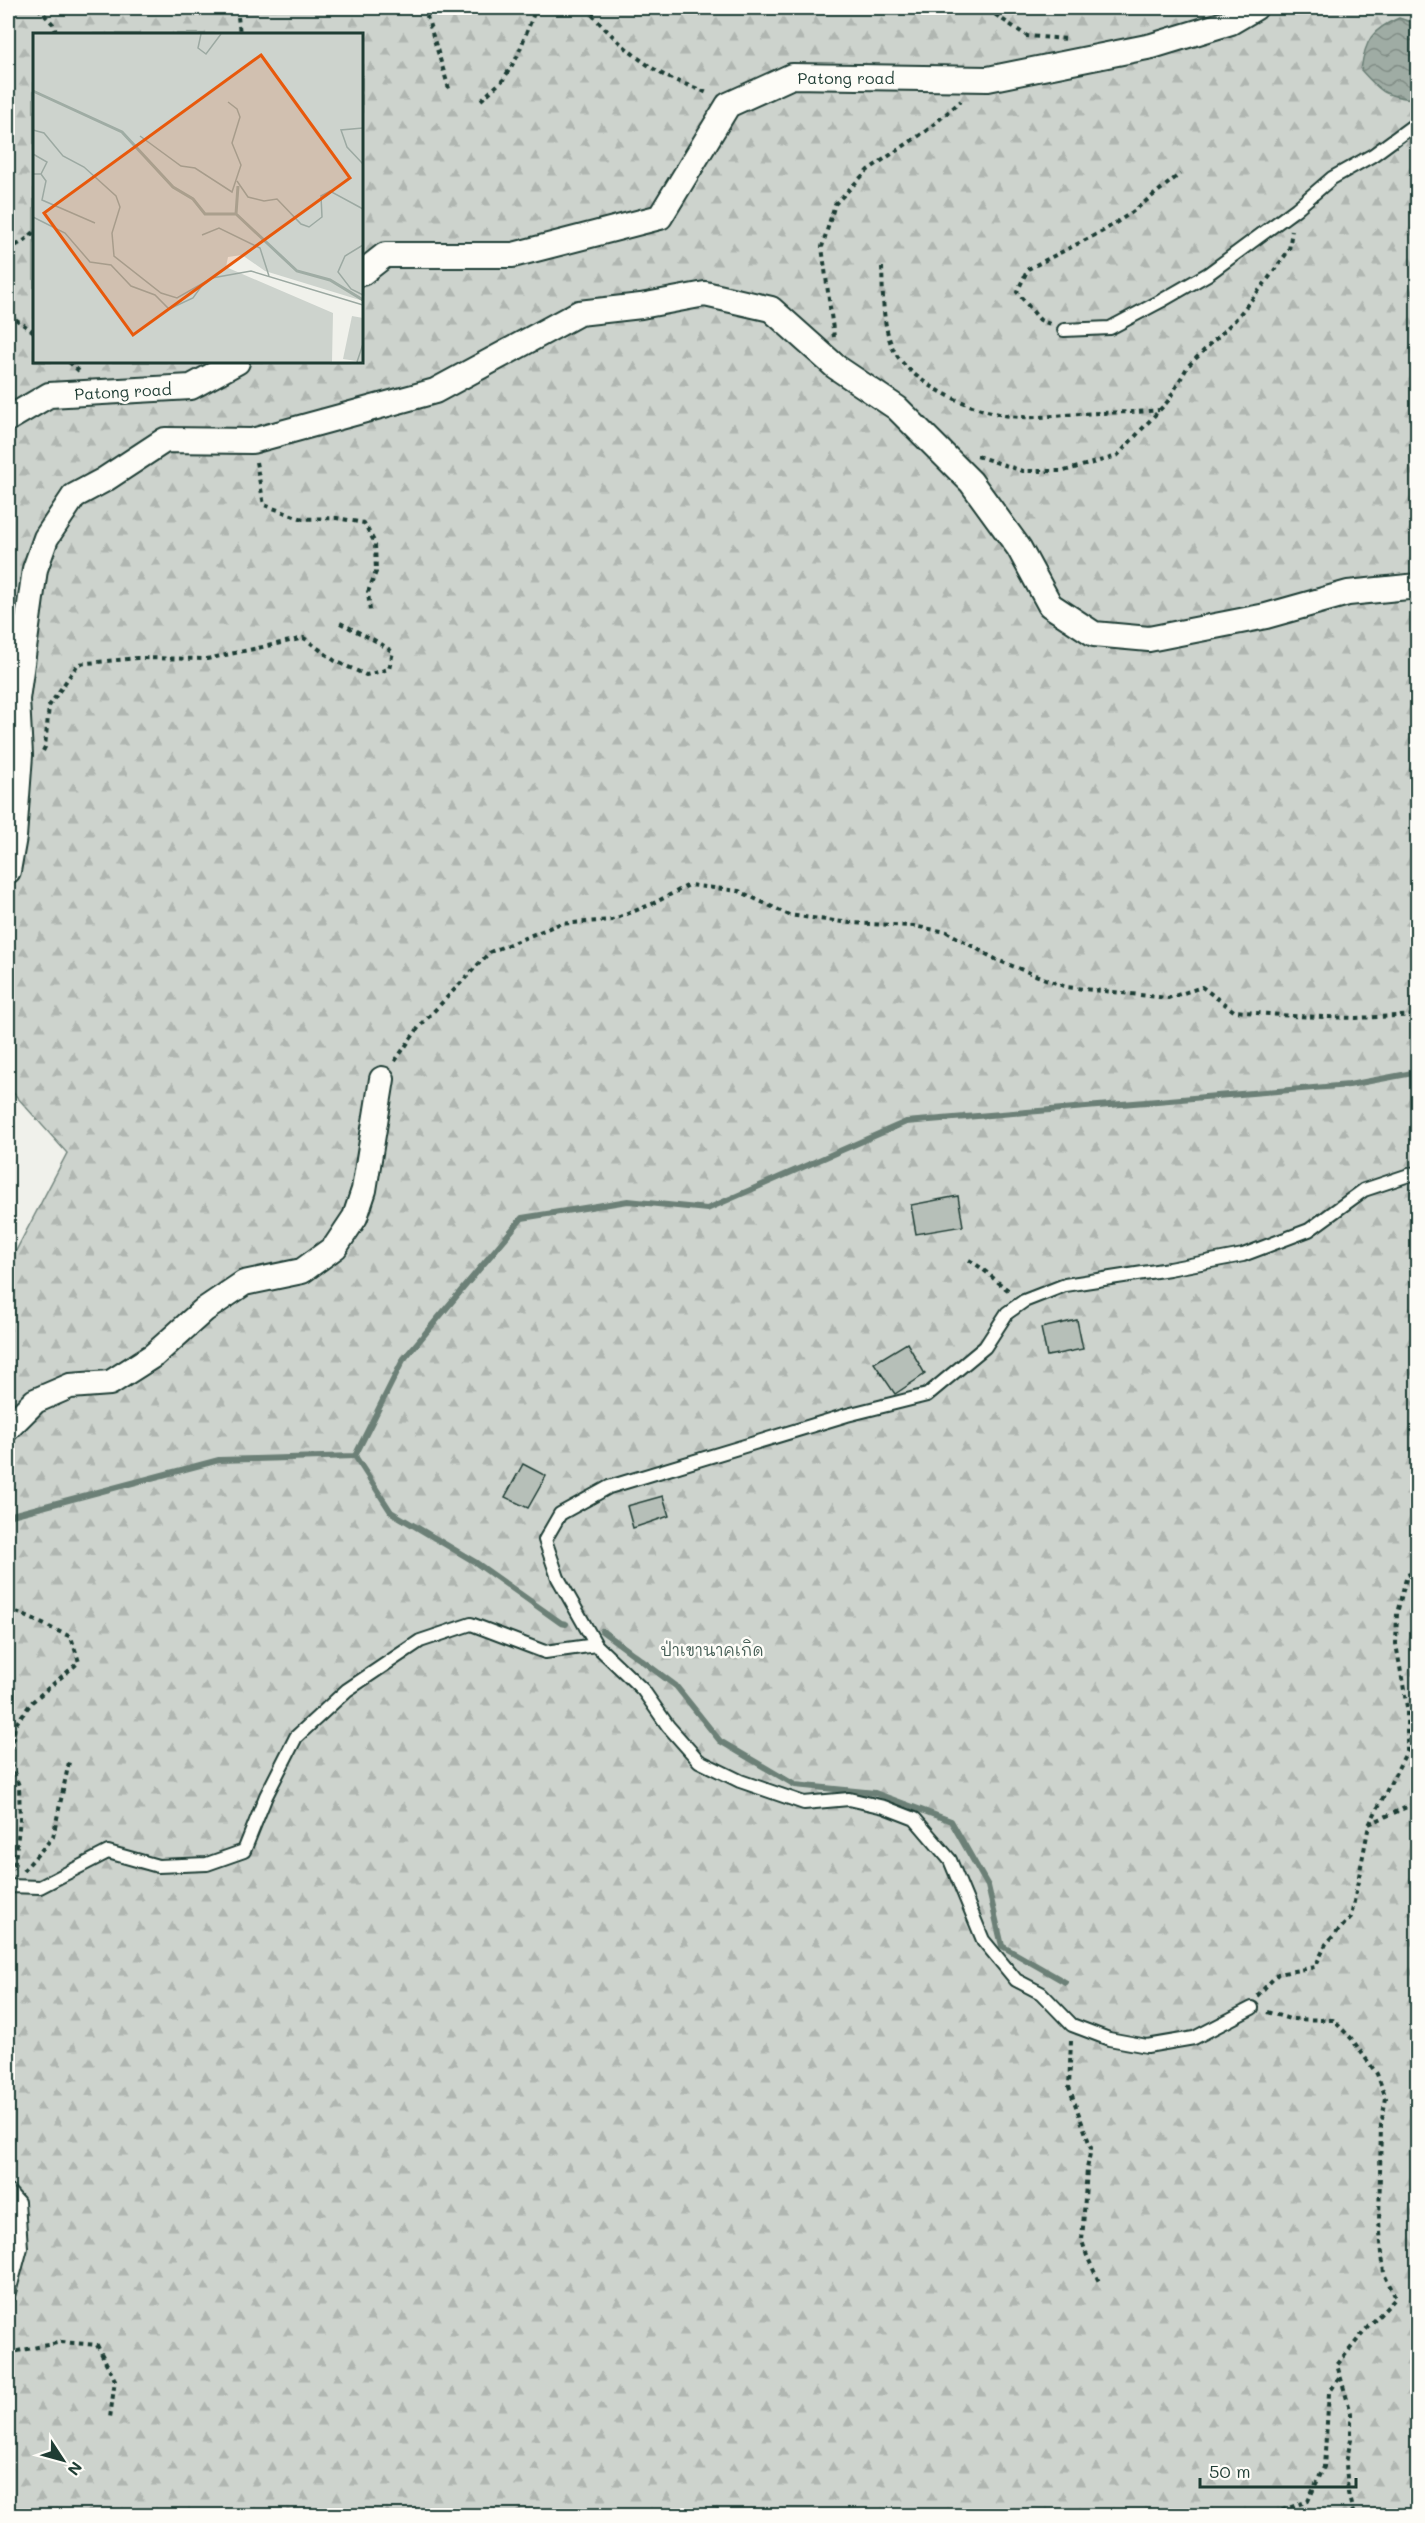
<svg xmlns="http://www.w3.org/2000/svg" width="1425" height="2523" font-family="Mali,'Playpen Sans Thai',sans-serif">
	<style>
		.forest { fill: url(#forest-firs); stroke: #768880; stroke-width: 1.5; fill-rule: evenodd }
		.water { fill: url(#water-waves); stroke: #6c8077; stroke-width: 1.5 }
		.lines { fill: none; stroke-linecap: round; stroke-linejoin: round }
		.stream { stroke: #6c8077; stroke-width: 6 }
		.building { fill: #b6bfb8; stroke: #1f3d34; stroke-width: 1.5 }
		.lane-casing { stroke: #1f3d34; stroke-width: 16 }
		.street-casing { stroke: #1f3d34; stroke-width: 28 }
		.path { stroke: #1f3d34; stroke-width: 4; stroke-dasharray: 4.5 4.5; stroke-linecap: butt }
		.lane { stroke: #fdfcf7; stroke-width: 12 }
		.street { stroke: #fdfcf7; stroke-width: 24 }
		.labels { text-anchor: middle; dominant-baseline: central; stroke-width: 5; stroke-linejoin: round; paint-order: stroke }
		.street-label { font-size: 16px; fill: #1f3d34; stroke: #fdfcf7 }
		.park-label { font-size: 16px; fill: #425b53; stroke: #fdfcf7 }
		.inset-river { fill: none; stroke: #9faca4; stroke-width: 3 }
		.inset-road { fill: none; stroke: #9ca9a2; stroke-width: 1.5 }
		.view { fill: #e8590c; fill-opacity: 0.15; stroke: #e8590c; stroke-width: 3 }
		.inset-edge { fill: none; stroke: #1f3d34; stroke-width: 3 }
	</style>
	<defs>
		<pattern id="forest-firs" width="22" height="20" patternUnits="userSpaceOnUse" patternTransform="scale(1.5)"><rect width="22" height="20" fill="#cdd3cd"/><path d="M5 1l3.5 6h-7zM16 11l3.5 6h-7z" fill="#b0b6b1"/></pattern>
		<pattern id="water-waves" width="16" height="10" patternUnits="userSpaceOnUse" patternTransform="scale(1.5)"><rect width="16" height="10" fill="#9faca4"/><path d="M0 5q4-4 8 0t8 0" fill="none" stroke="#818d86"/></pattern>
	</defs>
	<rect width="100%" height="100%" fill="#f0f1eb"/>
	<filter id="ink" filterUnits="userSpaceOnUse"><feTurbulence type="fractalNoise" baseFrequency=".0167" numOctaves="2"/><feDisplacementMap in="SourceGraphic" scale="12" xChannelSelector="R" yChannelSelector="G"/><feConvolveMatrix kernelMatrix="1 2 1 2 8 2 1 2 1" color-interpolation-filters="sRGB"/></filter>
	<g filter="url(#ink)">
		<path class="forest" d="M8,8H1417V2515H8V1266L67,1153L8,1087ZM34,34H362V362H34Z"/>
		<path class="water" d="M1399,18L1417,24L1416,99C1385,97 1381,92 1361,70C1365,40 1372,29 1399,18Z"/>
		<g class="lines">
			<g class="stream">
				<path d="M355,1456L391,1512L475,1562L561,1623L566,1624"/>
				<path d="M8,1516L219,1460L355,1456L403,1360L522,1218L628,1201L707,1209L906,1122L1349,1085L1418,1072"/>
				<path d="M602,1631L676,1686L720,1741L795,1785L875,1793L951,1821L988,1886L1002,1946L1065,1982"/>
			</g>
		</g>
		<g class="building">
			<path d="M958,1196L963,1226L916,1234L911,1205Z"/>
			<path d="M1077,1320L1083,1349L1047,1356L1041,1328Z"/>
			<path d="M907,1343L925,1374L895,1394L874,1363Z"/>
			<path d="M523,1464L546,1476L528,1508L505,1497Z"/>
			<path d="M663,1496L669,1516L633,1528L627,1506Z"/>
		</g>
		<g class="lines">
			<defs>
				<g id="lane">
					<path d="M1064,330L1110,328L1161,301L1208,274L1296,209L1332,178L1373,155L1418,122"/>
					<path d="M8,1886L40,1887L108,1852L158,1866L207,1864L244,1851L266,1796L296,1737L347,1690L420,1641L471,1624L545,1652L596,1645"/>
					<path d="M1252,2008L1194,2038L1147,2046L1109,2039L1072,2025L1041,1993L1016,1980L983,1940L950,1860L915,1819L884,1807L849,1799L804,1803L740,1781L699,1761L668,1726L643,1690L596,1645L558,1578L545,1540L560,1514L609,1487L847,1415L927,1395L985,1347L1007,1313L1024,1301L1065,1285L1169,1269L1243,1255L1309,1230L1364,1190L1418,1172"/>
					<path d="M8,2191L18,2202L21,2248L8,2296"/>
				</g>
				<g id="street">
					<path d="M362,273L385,255H513L660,217L728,105L792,76L988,79L1152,46L1231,22L1255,8"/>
					<path d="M8,419L49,395L191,387L237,362"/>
					<path d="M8,871L14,837L20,755L17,699L35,569L46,538L74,496L104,480L165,440L252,441L435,391L579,313L641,306L705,294L771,309L836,367L897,408L971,482L1019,548L1050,605L1094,634L1149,639L1266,616L1348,593L1418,586"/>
					<path d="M8,1428L35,1401L70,1386L110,1383L154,1355L204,1310L244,1283L302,1271L335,1247L355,1217L364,1190L382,1079"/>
				</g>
			</defs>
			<use href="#lane" class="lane-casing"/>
			<use href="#street" class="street-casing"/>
			<g class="path">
				<path d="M38,8L53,24L57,34"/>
				<path d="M237,8L240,34"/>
				<path d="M422,8L426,13L450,92"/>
				<path d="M586,8C608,33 633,57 662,74C677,83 694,86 709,94"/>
				<path d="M989,8L996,15L1027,36L1067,39"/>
				<path d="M8,10L14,8"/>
				<path d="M481,100L503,80L517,57L536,8"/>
				<path d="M8,250L25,240L34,232"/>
				<path d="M882,267C883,292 882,320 891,344C905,381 967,408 1004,415C1030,420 1056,415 1082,414C1108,412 1133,413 1159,410"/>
				<path d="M8,314L34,332"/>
				<path d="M1050,324L1040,320L1017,292L1028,269L1103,231L1131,213L1180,174"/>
				<path d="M834,337L822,247L835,204L868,170L926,131L961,101"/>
				<path d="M69,362L79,371"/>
				<path d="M977,456L1023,471H1064L1117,456L1168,401L1188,366L1235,320L1265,283L1289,250L1292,230"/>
				<path d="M256,462L264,505L303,519L337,518L364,523L375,543L376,572L368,592L370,611"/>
				<path d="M43,751L45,747L49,706L78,664L137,658L207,659L304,638L335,661L366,675L389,669L393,652L378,642L338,622"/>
				<path d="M395,1061L419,1027L490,952L559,924L612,920L652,904L689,885L739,891L789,915L850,923L913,926L947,932L997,960L1066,987L1168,998L1202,987L1234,1011L1292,1016L1356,1018L1418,1015"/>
				<path d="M969,1260C985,1269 996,1282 1011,1292"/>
				<path d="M8,1608L71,1637L79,1662L32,1702L15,1725L10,1761L19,1786L20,1819L14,1870"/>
				<path d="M1369,1824L1418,1802"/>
				<path d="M23,1871L53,1837L69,1762"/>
				<path d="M1257,1996L1278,1974L1315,1967L1326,1944L1351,1917L1369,1825L1407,1751V1707L1396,1644L1397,1613L1407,1575L1418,1571"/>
				<path d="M1267,2012L1290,2019L1333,2020L1351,2038L1377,2074L1386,2098L1381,2124L1379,2222L1384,2274L1396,2298L1368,2327L1337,2365L1351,2413V2439L1346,2463L1348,2493L1354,2516"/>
				<path d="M1071,2041L1069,2087L1091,2148L1087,2169L1082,2241L1087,2256L1100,2284"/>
				<path d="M8,2353L62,2342L97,2345L115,2380L110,2418"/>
				<path d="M1277,2516V2512L1308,2501L1324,2467L1329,2393L1340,2377"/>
			</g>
			<use href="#lane" class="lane"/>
			<use href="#street" class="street"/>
		</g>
	</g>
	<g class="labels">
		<g class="street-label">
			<text x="846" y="77">Patong road</text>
			<text transform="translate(123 391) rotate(-3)">Patong road</text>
		</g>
		<g class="park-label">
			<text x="712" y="1649">ป่าเขานาคเกิด</text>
		</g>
	</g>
	<g transform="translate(33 33)">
		<rect width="330" height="330" fill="#f0f1eb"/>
		<path d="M319,283L330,285V329L310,326Z" fill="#cdd3cd"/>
		<path d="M0,1H330V268L232,238L209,222L195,224L193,234L300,280L299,329H0Z" fill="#cdd3cd"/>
		<path class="inset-river" d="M0,58L89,99L140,154L160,166L172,181H203L264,238L297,247L330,267M203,181L205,153"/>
		<path class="inset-road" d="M168,1L165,15L173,21L188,1M330,95L308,97L314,114L330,131M0,97L11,100L30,123L51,134L83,163L87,174L79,200L81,223L128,260L144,265L179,245L218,238L330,272M107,103L148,133L162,135L199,159L208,132L199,110L207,84L204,76L195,69M0,121L14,129L8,141H0M8,141L13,148L9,167L62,190M204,148L215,164L231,168L244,166L268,191L276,194L289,184L288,163L297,158L330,176M0,184L32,200L57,229L78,232L98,253L122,262L136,276L160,265L170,251M169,202L186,195L227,215L236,243M330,212L312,223L305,239L318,256L330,262M324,329L330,311"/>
		<path class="view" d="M228,22L317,145L100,302L11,180Z"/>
		<rect width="330" height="330" class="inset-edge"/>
	</g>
	<rect width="1425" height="2523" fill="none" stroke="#fdfcf7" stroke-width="30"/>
	<rect x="15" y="15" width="1395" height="2493" fill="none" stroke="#1f3d34" stroke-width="2" filter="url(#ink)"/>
	<g transform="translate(63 2460) rotate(126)" stroke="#fdfcf7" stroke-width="4.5" paint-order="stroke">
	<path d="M0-4.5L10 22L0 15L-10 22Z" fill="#1f3d34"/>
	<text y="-9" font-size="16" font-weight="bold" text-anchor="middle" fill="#1f3d34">N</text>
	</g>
	<path d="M1200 2478v9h156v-9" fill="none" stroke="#1f3d34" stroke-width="3"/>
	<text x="1209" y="2478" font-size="18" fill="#1f3d34" stroke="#fdfcf7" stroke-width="4.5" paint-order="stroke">50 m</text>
</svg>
